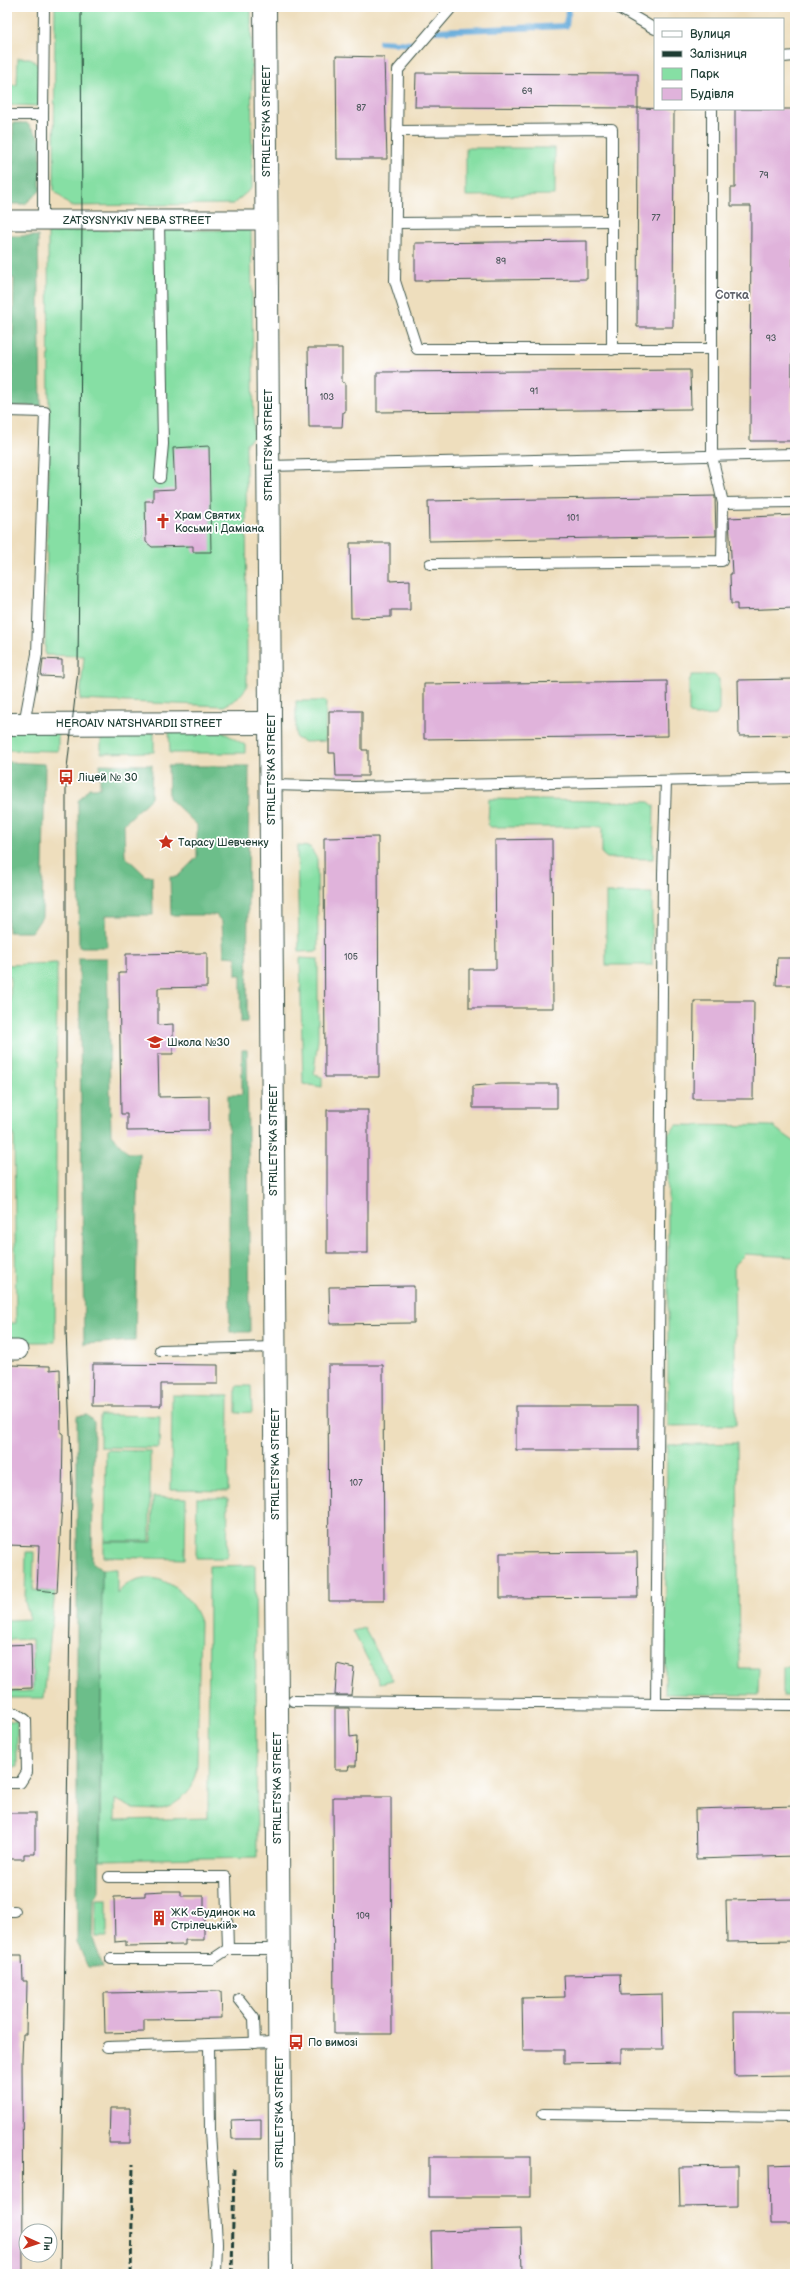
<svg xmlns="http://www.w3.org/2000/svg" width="802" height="2281" font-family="'Balsamiq Sans',sans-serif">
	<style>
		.green { fill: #86dfa4; stroke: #528e6c }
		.forest { fill: #6cbe8a; stroke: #467e5f }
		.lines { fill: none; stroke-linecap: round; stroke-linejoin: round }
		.stream { stroke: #62a9d9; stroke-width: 6 }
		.building { fill: #e0b3db }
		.lane-casing { stroke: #3e5549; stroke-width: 12 }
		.street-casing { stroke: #3e5549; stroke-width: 21 }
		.secondary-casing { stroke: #3e5549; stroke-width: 24 }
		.lane { stroke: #fff; stroke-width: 10 }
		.street { stroke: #fff; stroke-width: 19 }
		.secondary { stroke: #fff; stroke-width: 22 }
		.tram { stroke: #1f3d34; stroke-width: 1 }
		.rail { stroke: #1f3d34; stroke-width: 3; stroke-dasharray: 6 3; stroke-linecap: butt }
		.labels { text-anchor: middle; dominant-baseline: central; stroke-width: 3.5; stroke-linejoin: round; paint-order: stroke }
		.number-label { font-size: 9px; fill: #4f5a5e }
		.street-label { font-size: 11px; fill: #1f3d34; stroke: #fff }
		.poi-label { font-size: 11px; fill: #1f3d34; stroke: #fff; text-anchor: start }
		.neighbourhood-label { font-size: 12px; font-weight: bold; fill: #63666e; stroke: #fff }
	</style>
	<rect width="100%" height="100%" fill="#fff"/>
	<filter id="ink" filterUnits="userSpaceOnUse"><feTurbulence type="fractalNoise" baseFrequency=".025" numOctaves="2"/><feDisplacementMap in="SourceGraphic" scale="8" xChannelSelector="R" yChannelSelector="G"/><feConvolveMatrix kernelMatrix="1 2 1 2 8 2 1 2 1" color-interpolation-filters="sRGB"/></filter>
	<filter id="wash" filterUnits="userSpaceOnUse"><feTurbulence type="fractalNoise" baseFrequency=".012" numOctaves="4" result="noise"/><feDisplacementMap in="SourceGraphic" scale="16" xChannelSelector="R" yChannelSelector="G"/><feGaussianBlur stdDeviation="0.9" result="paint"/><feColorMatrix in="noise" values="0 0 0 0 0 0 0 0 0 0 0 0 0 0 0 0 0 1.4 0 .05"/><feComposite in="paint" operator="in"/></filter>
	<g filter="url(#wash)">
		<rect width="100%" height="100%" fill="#eedebd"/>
		<g class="green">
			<path d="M55,7H251L252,188L233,204L70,206L54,190Z"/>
			<path d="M18,58H30L41,68L40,106L7,105V85H17Z"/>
			<path d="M466,148H555V195L466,196Z"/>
			<path d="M87,230H251L254,437L246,443L247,687L238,698L224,706L80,700L84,656L45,655L49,413L48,233Z"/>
			<path d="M692,675H714L719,679V710L716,715L695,716L689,712V681Z"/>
			<path d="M296,701H326L325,741L305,742L296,738Z"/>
			<path d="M7,729L58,730V751L7,750Z"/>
			<path d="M169,731H221L245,745V753H170Z"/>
			<path d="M154,732V752L101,753V733Z"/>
			<path d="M489,799L649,802L654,806L653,859L607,858L602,854V827H491L488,825Z"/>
			<path d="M297,846L310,847L317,859L318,951L299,952Z"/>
			<rect x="606" y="893" width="46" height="72"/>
			<path d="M300,958L318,959V1039L314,1071L315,1075L322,1077V1087L303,1084Z"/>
			<path d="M57,963L55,1342H7V1323H16L14,1134H7V1107H12L10,976H7V965Z"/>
			<path d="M677,1125L772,1126L795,1142V1257L745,1254L734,1265L736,1425L668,1426V1134Z"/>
			<path d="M236,1386H251L252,1412L236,1413Z"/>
			<path d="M172,1395L229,1396L228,1491L171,1490Z"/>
			<path d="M100,1415L160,1416L159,1448L100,1447Z"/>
			<path d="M737,1443L739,1668H759L758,1695L665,1694L667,1445Z"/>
			<path d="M106,1450L150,1451V1541H105Z"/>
			<path d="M153,1497L186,1498L185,1559L104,1557V1542H152Z"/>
			<path d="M197,1498H228L227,1558H196Z"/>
			<path d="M26,1552H34L33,1590L55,1592L44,1698H7V1692L33,1691L32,1639L7,1640V1620L30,1619L25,1602Z"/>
			<path d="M255,1565L257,1857L100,1860L102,1569H117V1594C145,1559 189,1587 200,1622L197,1765L195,1776L189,1790L181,1799L171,1806L159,1810L134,1809L115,1799V1820L208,1818L209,1566Z"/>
			<path d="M364,1628L393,1680L380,1683L353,1631Z"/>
			<rect x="783" y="1667" width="12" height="29"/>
			<path d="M7,1721H17V1767L7,1768Z"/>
			<rect x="96" y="1899" width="11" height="38"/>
		</g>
		<g class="forest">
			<path d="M13,123H27L41,140L40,191L25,204H7V173H13Z"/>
			<path d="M7,236H38L41,406H7V389L12,388L14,278H7Z"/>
			<path d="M7,762L45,764L42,917L32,932H8Z"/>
			<path d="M100,764L152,765L151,798L124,824L125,856L146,876H152L153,915H106L107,947H79L78,801L89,788H100Z"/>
			<path d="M168,766H249L247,1022H241V975H236V957L224,956L222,922L216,915H171L170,877H177L197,857V825L169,798Z"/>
			<path d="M79,958H107L111,1134L128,1153H139L135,1341L84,1344Z"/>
			<path d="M242,1050H247L250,1332H230L228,1095H242Z"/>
			<path d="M87,1415L94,1422L92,1562L102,1569L99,1892L94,1898L93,1939L103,1967H89L77,1943V1416Z"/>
		</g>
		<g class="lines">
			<g class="stream">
				<path d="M568,14L569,7"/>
				<path d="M435,31L566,26L567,18"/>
				<path d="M381,42L414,44"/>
			</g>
		</g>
		<g id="blocks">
			<g class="building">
				<path d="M336,56L384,57L387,159H337Z"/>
				<path d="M416,73L638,74V108L415,107Z"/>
				<path d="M638,108L674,109L673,327H637Z"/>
				<path d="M735,109H795L791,441H750L751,206H731V188H735Z"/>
				<path d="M587,241V279L415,281V243Z"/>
				<path d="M308,348H342V382L345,383V412H343L342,427H309Z"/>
				<path d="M690,370L691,409L377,412V372Z"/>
				<path d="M209,446L211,552H193V546L152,547L146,542L145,501H153V490L175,489L173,448Z"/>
				<path d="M715,496L716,536L429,541L428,501Z"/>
				<path d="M795,515V608L737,610V604H731L730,574H732L729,518Z"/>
				<path d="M350,543H390V581L410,580V610H391V617L351,618Z"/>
				<path d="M43,659L62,660V677L41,676Z"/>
				<path d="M795,679V735L739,736L738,680Z"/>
				<path d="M667,681L668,736L424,739V684Z"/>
				<path d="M329,711H362V750H368V776H336L335,753H329Z"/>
				<path d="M378,837L379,1077H325L324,838Z"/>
				<path d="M552,839L553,1008H469V969H496L495,840Z"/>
				<path d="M207,953V987L158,988V1025L173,1024V1054H158L159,1097L209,1096V1130L127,1131V1114H121L119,973H126V954Z"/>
				<path d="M777,958H795V985H776Z"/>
				<path d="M694,1001H754L753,1099H693Z"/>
				<path d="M500,1084H557V1108H473V1086Z"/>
				<rect x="327" y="1110" width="41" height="143"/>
				<path d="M414,1286V1323L330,1324L329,1287Z"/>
				<path d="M93,1364L218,1365V1384H161V1406H92Z"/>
				<path d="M7,1365L50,1366V1370L60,1369L61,1433H63L62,1502L57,1592L37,1590L39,1546L7,1545Z"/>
				<path d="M328,1365H383L384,1601H329Z"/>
				<rect x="516" y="1406" width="122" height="44"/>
				<path d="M637,1552L638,1597L500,1598V1553Z"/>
				<path d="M31,1644L32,1688L7,1689V1645Z"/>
				<path d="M337,1664L354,1668L351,1695H335Z"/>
				<path d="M335,1708H349L350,1737L357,1736L356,1766H349L348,1770H335Z"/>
				<path d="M333,1797H391L392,2034H334Z"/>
				<path d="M795,1806V1856L696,1859L695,1809Z"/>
				<path d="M7,1813H35V1854H24V1859H7Z"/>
				<path d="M164,1891H181V1896H204V1940H185V1945L126,1946V1941L115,1942L114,1897L145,1896V1892Z"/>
				<path d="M795,1899V1941L727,1942L726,1900Z"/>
				<path d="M7,1955H22L23,1981H27L26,2034H23L22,2058L23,2274H7Z"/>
				<path d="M620,1974L621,1995L662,1994L663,2049H621V2062L564,2063V2050H523L522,1998L565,1997L564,1975Z"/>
				<path d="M221,1991L222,2018L144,2019V2032L105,2033L104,1993Z"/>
				<path d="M734,2012H795V2075L735,2076Z"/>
				<path d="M110,2108H130V2143H109Z"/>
				<path d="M261,2119V2139H232L231,2120Z"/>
				<rect x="429" y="2157" width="102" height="40"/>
				<path d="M795,2164V2224H770L769,2165Z"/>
				<path d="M738,2166V2206L680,2207L679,2167Z"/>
				<path d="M521,2229L522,2274H432L431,2231Z"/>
			</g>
		</g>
	</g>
	<g filter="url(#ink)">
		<use href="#blocks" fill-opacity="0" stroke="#3e5549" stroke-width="1"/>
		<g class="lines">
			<defs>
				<g id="lane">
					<path d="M452,7L398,70L395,281L417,349H712"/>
					<path d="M617,7L655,29"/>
					<path d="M783,57L795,56"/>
					<path d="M7,115H43V220"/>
					<path d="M43,115L44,7"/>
					<path d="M397,131L612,129V350"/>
					<path d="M159,221L163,444L160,478"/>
					<path d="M396,223L612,221"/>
					<path d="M7,411L45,412L37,654L24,724"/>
					<path d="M268,466L795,454"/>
					<path d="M723,503L795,502"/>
					<path d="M430,564L722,561L723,503L712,456V109"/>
					<path d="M271,785L355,787L795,778"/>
					<path d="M160,1350L274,1347"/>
					<path d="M293,1701L795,1705"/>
					<path d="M656,1703L663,873L666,781"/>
					<path d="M7,1713H16L26,1720L27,1772L20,1783H7"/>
					<path d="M109,1877H226L228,1949L213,1959H111"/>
					<path d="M7,1911H15"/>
					<path d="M228,1949H278"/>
					<path d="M239,1999L254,2018L255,2043"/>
					<path d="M209,2044L210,2131L217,2243L216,2274"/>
					<path d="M107,2047L279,2042"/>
					<path d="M543,2114L795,2117"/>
				</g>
				<g id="street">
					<path d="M7,220H267"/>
					<path d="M7,1350H18"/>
				</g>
				<g id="secondary">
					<path d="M265,7L281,2274"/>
					<path d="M7,724L270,723"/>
				</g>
			</defs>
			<use href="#lane" class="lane-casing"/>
			<use href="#street" class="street-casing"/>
			<use href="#secondary" class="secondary-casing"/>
			<use href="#lane" class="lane"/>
			<use href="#street" class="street"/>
			<use href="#secondary" class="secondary"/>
			<path class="tram" d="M60,2274L72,1484L66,1330V777L78,671L82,220L81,7"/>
			<g class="rail">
				<path d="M131,2274L133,2164"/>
				<path d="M232,2274L234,2166"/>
			</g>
		</g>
	</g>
	<defs>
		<symbol id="church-bare" viewBox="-9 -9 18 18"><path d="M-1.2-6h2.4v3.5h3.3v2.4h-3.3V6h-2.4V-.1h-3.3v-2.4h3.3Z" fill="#c8321e" stroke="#fff" stroke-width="2.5" paint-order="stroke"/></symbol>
		<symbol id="bus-bare" viewBox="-9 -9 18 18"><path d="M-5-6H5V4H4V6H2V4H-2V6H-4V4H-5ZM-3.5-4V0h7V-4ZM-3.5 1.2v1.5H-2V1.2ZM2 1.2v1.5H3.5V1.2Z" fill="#c8321e" stroke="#fff" stroke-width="2.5" paint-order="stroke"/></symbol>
		<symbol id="sight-bare" viewBox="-9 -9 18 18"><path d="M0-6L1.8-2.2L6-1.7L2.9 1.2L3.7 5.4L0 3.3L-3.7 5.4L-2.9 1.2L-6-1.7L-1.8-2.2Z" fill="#c8321e" stroke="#fff" stroke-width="2.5" paint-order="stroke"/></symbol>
		<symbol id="school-bare" viewBox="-9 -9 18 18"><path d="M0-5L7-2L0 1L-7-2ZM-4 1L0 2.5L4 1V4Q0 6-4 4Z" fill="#c8321e" stroke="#fff" stroke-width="2.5" paint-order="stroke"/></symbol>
		<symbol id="building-bare" viewBox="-9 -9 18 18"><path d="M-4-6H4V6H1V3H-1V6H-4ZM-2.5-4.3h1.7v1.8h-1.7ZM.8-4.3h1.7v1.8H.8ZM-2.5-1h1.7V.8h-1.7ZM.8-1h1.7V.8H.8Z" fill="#c8321e" stroke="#fff" stroke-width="2.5" paint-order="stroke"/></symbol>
	</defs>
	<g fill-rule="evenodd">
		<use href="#church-bare" x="152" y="510" width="22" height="22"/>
		<use href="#bus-bare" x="55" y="766" width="22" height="22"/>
		<use href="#sight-bare" x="155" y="831" width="22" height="22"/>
		<use href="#school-bare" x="144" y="1031" width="22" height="22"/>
		<use href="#building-bare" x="148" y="1907" width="22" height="22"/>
		<use href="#bus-bare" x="285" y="2031" width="22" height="22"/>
	</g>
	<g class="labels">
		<g class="number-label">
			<text x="527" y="91">69</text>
			<text x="361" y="108">87</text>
			<text x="764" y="175">79</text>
			<text x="656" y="218">77</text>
			<text x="501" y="261">89</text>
			<text x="771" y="338">93</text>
			<text x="534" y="391">91</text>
			<text x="327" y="397">103</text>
			<text x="573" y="518">101</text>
			<text x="351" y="957">105</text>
			<text x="356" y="1483">107</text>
			<text x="363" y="1916">109</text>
		</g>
		<g class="street-label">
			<text transform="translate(266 121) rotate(-90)">STRILETS'KA STREET</text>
			<text x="137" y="220">ZATSYSNYKIV NEBA STREET</text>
			<text transform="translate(268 445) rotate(-90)">STRILETS'KA STREET</text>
			<text x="139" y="723">HEROAIV NATSHVARDII STREET</text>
			<text transform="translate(271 769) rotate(-90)">STRILETS'KA STREET</text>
			<text transform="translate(273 1140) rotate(-90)">STRILETS'KA STREET</text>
			<text transform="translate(275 1464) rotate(-90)">STRILETS'KA STREET</text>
			<text transform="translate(277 1788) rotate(-90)">STRILETS'KA STREET</text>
			<text transform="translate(279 2112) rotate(-90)">STRILETS'KA STREET</text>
		</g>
		<g class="poi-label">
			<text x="175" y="515">Храм Святих<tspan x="175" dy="13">Косьми і Даміана</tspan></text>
			<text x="78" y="777">Ліцей № 30</text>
			<text x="178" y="842">Тарасу Шевченку</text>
			<text x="167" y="1042">Школа №30</text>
			<text x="171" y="1912">ЖК «Будинок на<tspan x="171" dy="13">Стрілецькій»</tspan></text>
			<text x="308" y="2042">По вимозі</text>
		</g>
		<g class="neighbourhood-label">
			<text x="732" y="295">Сотка</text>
		</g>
	</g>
	<rect width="802" height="2281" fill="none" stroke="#fff" stroke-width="24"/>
	<rect x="654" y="18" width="130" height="92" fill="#ffffff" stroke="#a5b1ae"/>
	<rect x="662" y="31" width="20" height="6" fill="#ffffff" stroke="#a5b1ae"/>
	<text x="690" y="38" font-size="12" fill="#1f3d34">Вулиця</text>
	<rect x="662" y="51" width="20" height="6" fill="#1f3d34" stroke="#a5b1ae"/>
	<text x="690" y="58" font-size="12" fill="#1f3d34">Залізниця</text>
	<rect x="662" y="68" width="20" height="12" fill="#86dfa4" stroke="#a5b1ae"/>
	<text x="690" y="78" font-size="12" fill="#1f3d34">Парк</text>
	<rect x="662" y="88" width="20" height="12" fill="#e0b3db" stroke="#a5b1ae"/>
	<text x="690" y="98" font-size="12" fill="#1f3d34">Будівля</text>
	<g transform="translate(38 2243) rotate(93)"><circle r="19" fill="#ffffff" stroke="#a5b1ae"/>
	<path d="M0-3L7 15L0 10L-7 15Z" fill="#c8321e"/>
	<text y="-6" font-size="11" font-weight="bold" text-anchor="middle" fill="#1f3d34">Пн</text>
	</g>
</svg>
